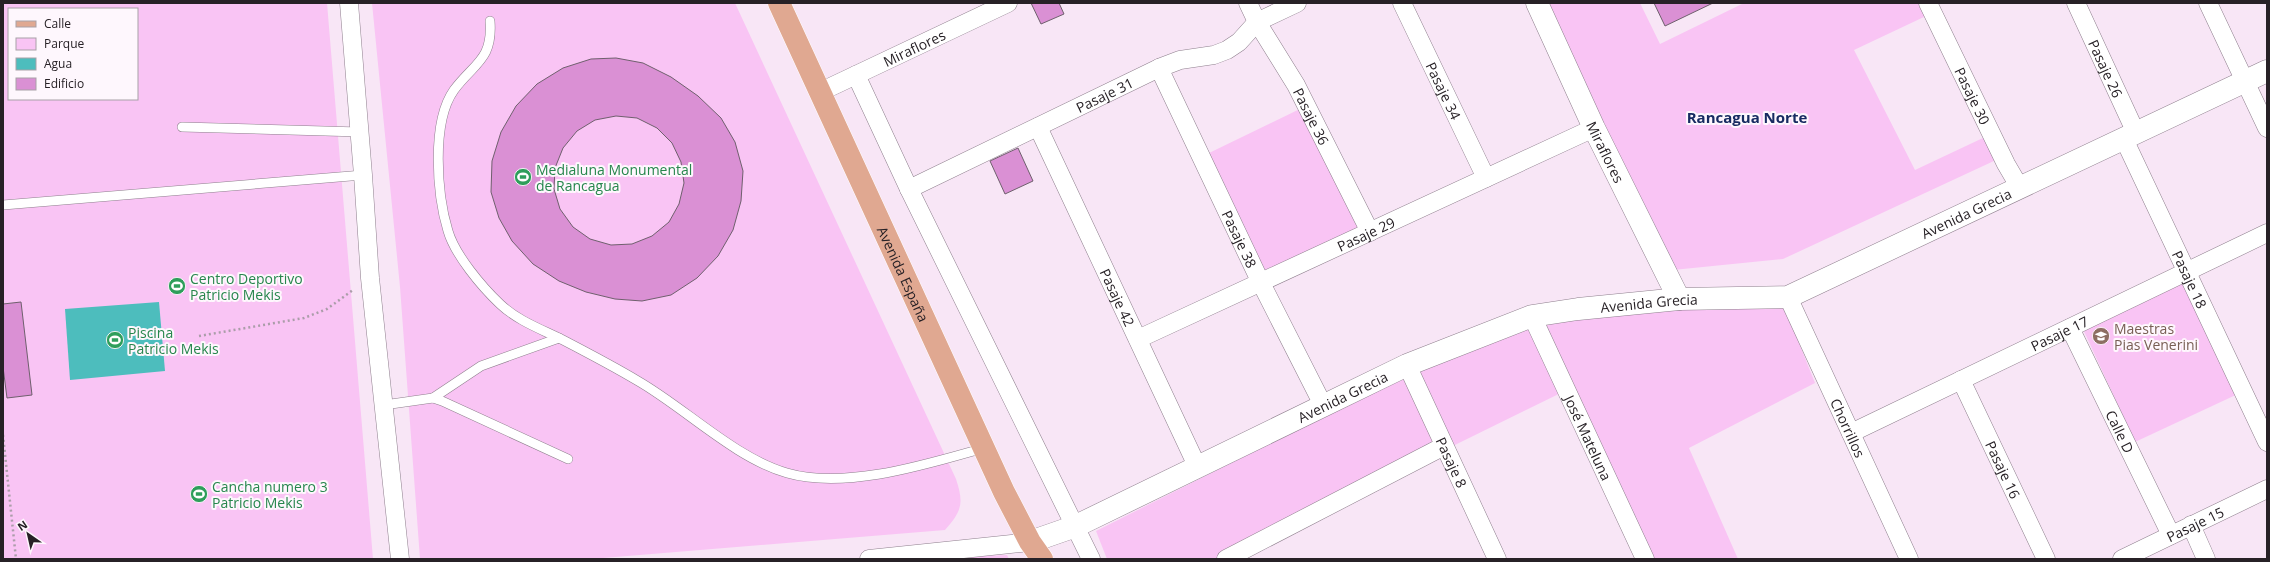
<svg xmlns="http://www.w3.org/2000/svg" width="2270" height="562" font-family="'Open Sans',sans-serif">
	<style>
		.green { fill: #f9c4f4; fill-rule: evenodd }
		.water { fill: #4dbdbd }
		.building { fill: #da90d4; stroke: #6f606d; fill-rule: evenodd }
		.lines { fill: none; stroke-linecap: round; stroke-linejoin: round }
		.service-casing { stroke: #8e7f8d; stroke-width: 10 }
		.minor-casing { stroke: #8e7f8d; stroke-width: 19 }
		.tertiary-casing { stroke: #8e7f8d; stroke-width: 23 }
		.primary-casing { stroke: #fff; stroke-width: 23 }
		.path { stroke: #ab9da9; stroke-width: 2.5; stroke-dasharray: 2 3; stroke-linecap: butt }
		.service { stroke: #fff; stroke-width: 9 }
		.minor { stroke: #fff; stroke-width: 18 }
		.tertiary { stroke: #fff; stroke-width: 22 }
		.primary { stroke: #e0a891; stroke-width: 22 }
		.labels { text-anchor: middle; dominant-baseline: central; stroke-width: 4; stroke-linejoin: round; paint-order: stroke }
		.street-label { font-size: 14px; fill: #272126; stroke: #fef7fd }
		.leisure-label { font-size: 14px; fill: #27864d; stroke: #fef7fd; text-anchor: start }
		.education-label { font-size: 14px; fill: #785e54; stroke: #fef7fd; text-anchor: start }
		.neighbourhood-label { font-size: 15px; font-weight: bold; fill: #182b62; stroke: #fef7fd }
	</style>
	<rect width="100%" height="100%" fill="#f8e6f6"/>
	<g class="green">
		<path d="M3,3H327L373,559H3ZM9,9H137V99H9Z"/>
		<path d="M372,3H735L956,479C964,503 962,511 945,530L591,559H420L400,287Z"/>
		<path d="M1545,3H1640L1660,44L1744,3H1920L1926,16L1854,50L1915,170L1985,137L1996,160L1783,259L1673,270Z"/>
		<path d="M1306,106L1365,227L1264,274L1207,154Z"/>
		<path d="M2187,278L2240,393L2135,442L2082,327Z"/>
		<path d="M1679,303H1783L1815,383L1689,448L1738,559H1654L1573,387L1223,559H1107L1096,531L1422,367L1530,324Z"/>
		<path d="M1007,555L1009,559L937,558Z"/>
	</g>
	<path class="water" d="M159,302L165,371L70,380L65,309Z"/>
	<g class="building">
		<path d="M1031,3H1059L1064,14L1041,24Z"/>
		<path d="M1654,3H1713L1665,26Z"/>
		<path d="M616,58L643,63L671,77L698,96L721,118L735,142L743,171L741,201L733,230L718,256L697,278L671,295L642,301L615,299L586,292L559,281L533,264L512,241L499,218L491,192L492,161L501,132L516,106L537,84L563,68L591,59ZM616,116L637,118L657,128L672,143L681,162L684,183L679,204L669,222L652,236L632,244L611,245L590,239L573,227L560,209L554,189L555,168L563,148L577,131L595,120Z"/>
		<path d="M1018,148L1033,181L1005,194L990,161Z"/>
		<path d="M21,302L32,395L7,398L3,367V304Z"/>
	</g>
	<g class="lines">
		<defs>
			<g id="service">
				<path d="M490,21C493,60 474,63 454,90C431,122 437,195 448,231C455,255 482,287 500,304C518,321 541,329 563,340C588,353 613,366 638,381C685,408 735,458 787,473C846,490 927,464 984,448"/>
				<path d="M182,127L360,132"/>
				<path d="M3,205L363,175"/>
				<path d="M433,398L481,366L559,338"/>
				<path d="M384,405L433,398L442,401L568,459"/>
			</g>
			<g id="minor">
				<path d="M349,3L363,175L370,278L400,559"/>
				<path id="s1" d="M1248,3L1257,22L1296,85L1370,232"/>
				<path id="s2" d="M1402,3L1486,178"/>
				<path id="s3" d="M1928,3L2006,164L2020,188"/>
				<path id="s4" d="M2076,3L2136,133"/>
				<path d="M2208,3L2267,128"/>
				<path id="s5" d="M1159,68L1260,281L1324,407"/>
				<path d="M856,75L909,189L1091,559"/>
				<path id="s6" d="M820,92L1008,3"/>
				<path id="s7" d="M1038,127L1198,468"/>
				<path id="s8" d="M2124,139L2267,442"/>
				<path id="s9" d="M909,189L1159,68L1180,60L1214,55L1227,50L1239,42L1257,22L1297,3"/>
				<path id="s10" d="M1788,297L1909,559"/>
				<path id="s11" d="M1532,316L1645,559"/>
				<path id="s12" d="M2070,328L2171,535"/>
				<path id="s13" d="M1138,339L1594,128"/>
				<path id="s14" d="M1407,365L1497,559"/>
				<path id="s15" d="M1961,380L2046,559"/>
				<path id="s16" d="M1851,433L2267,233"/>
				<path d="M2191,525L2206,559"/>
				<path d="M869,559L1030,542"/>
				<path d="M1226,559L1444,446"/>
				<path id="s17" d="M2122,559L2267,489"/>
			</g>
			<g id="tertiary">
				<path id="s18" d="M1537,3L1594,128L1679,299"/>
				<path id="s19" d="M1030,542L1076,526L1407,365L1532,316L1578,309L1679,299L1788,297L2267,71"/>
			</g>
			<g id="primary">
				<path id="s20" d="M779,3L1004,492L1030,542L1042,559"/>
			</g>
		</defs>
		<use href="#service" class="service-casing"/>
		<use href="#minor" class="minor-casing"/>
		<use href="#tertiary" class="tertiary-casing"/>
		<use href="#primary" class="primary-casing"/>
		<g class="path">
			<path d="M199,336L304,318L327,309L353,290"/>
			<path d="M3,435L16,559"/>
		</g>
		<use href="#service" class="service"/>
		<use href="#minor" class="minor"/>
		<use href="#tertiary" class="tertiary"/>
		<use href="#primary" class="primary"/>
	</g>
	<defs>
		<symbol id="stadium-disc" viewBox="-11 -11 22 22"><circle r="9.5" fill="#2e9e5b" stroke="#fef7fd"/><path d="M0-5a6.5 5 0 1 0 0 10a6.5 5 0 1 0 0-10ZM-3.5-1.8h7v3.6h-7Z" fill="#fff"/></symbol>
		<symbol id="school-disc" viewBox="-11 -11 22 22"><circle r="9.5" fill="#8d6e63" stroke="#fef7fd"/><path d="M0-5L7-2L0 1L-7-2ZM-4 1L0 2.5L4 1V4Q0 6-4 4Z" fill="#fff"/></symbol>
	</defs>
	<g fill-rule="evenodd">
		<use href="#stadium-disc" x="513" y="167" width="20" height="20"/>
		<use href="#stadium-disc" x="167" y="276" width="20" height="20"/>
		<use href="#school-disc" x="2091" y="326" width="20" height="20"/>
		<use href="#stadium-disc" x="105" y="330" width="20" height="20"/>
		<use href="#stadium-disc" x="189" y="484" width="20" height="20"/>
	</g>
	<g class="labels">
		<g class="street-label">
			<text stroke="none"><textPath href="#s6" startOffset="104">Miraflores</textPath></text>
			<text stroke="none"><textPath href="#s4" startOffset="72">Pasaje 26</textPath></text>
			<text stroke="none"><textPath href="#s2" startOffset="97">Pasaje 34</textPath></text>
			<text stroke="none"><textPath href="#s9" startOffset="217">Pasaje 31</textPath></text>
			<text stroke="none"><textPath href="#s3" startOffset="103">Pasaje 30</textPath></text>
			<text stroke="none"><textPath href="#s1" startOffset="130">Pasaje 36</textPath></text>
			<text stroke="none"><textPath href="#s18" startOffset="164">Miraflores</textPath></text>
			<text stroke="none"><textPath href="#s19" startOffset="1005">Avenida Grecia</textPath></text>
			<text stroke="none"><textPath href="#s13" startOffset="251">Pasaje 29</textPath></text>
			<text stroke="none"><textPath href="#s5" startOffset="189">Pasaje 38</textPath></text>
			<text stroke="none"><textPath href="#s20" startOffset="298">Avenida España</textPath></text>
			<text stroke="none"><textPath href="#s8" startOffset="155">Pasaje 18</textPath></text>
			<text stroke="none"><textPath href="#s7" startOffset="188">Pasaje 42</textPath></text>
			<text stroke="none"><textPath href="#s19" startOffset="669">Avenida Grecia</textPath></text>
			<text stroke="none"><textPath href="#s16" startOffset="231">Pasaje 17</textPath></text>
			<text stroke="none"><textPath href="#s19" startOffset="345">Avenida Grecia</textPath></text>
			<text stroke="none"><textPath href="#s10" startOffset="144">Chorrillos</textPath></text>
			<text stroke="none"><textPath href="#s12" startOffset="115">Calle D</textPath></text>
			<text stroke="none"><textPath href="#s11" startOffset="134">José Mateluna</textPath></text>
			<text stroke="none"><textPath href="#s14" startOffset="107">Pasaje 8</textPath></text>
			<text stroke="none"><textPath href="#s15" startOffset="99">Pasaje 16</textPath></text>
			<text stroke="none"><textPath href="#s17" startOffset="81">Pasaje 15</textPath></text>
		</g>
		<g class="leisure-label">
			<text x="536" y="169">Medialuna Monumental<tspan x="536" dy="16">de Rancagua</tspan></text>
			<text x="190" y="278">Centro Deportivo<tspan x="190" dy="16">Patricio Mekis</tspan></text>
			<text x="128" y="332">Piscina<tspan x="128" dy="16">Patricio Mekis</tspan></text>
			<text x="212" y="486">Cancha numero 3<tspan x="212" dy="16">Patricio Mekis</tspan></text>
		</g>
		<g class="education-label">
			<text x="2114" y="328">Maestras<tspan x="2114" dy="16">Pias Venerini</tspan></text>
		</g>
		<g class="neighbourhood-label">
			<text x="1747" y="117">Rancagua Norte</text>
		</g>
	</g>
	<rect width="2270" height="562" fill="none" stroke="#272126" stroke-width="8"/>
	<rect x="8" y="8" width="130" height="92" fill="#fef7fd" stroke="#a8a1a7"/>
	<rect x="16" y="21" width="20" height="6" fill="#e0a891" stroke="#a8a1a7"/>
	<text x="44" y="28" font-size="12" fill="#272126">Calle</text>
	<rect x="16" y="38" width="20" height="12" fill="#f9c4f4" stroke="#a8a1a7"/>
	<text x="44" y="48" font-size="12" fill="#272126">Parque</text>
	<rect x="16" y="58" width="20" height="12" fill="#4dbdbd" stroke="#a8a1a7"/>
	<text x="44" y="68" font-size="12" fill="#272126">Agua</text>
	<rect x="16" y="78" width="20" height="12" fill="#da90d4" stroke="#a8a1a7"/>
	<text x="44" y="88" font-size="12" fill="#272126">Edificio</text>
	<g transform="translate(28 534) rotate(326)" stroke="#fef7fd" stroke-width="3" paint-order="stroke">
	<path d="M0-3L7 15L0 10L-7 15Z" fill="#272126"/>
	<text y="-6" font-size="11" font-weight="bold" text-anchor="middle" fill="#272126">N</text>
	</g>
</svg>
